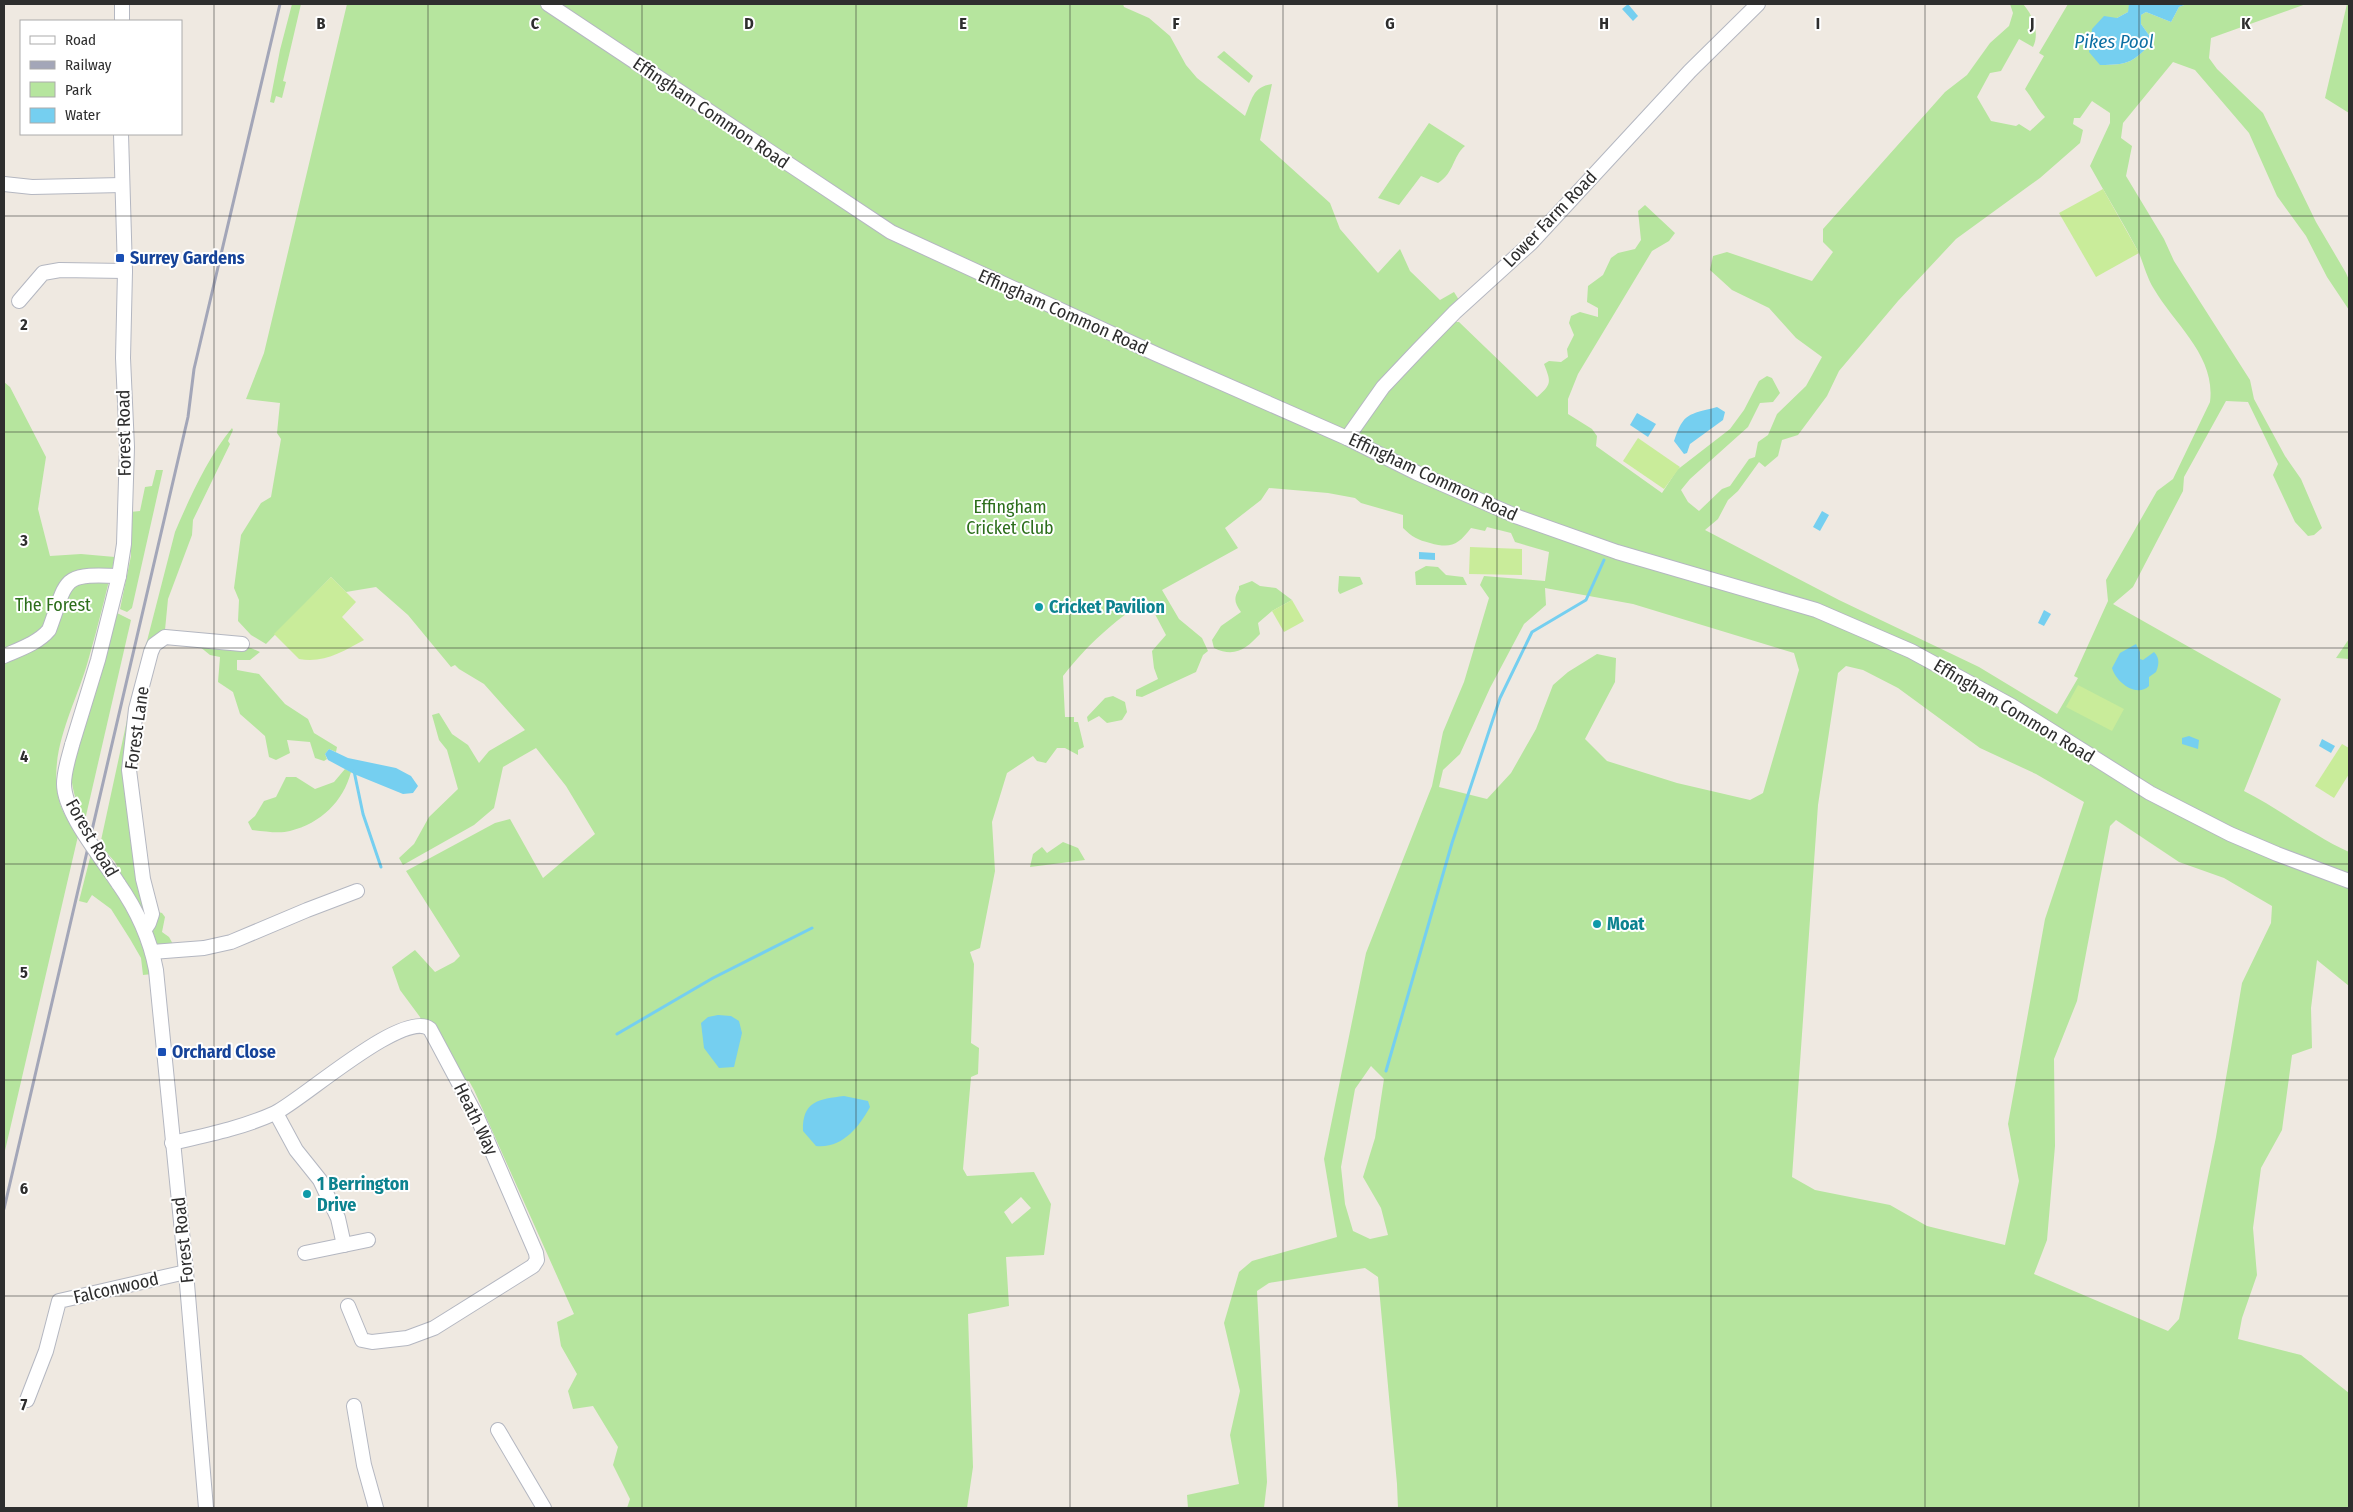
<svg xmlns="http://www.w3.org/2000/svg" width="2353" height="1512" font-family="'Fira Sans Condensed',sans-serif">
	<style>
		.green { fill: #b6e59e; fill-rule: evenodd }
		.pitch { fill: #c9ec9a }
		.water { fill: #75cff0 }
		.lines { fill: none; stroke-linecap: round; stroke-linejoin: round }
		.stream { stroke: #75cff0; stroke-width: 3 }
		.minor-casing { stroke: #b4b7c1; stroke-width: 16 }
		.minor { stroke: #fff; stroke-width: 14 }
		.rail { stroke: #a3a6b8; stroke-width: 3 }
		.minor-bridge-casing { stroke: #b4b7c1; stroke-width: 16; stroke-linecap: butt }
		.minor-bridge { stroke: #fff; stroke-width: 14 }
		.grid { fill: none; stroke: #2e2e2e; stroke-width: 1; stroke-opacity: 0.55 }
		.transit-dot { fill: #1a4fb4; stroke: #fff; stroke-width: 2 }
		.culture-dot { fill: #0f9aa8; stroke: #fff; stroke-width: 2 }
		.labels { text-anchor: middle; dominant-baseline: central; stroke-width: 4; stroke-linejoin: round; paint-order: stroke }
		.street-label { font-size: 18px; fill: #2e2e2e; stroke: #fff }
		.transit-label { font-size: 18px; font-weight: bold; fill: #164399; stroke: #fff; text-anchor: start }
		.park-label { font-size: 18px; fill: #2c6e1b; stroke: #fff }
		.culture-label { font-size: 18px; font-weight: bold; fill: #0d838f; stroke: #fff; text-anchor: start }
		.water-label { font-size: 19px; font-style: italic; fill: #0d6fa3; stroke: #fff }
		.grid-label { font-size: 16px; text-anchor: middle; font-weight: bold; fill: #2e2e2e; stroke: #fff; stroke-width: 4; stroke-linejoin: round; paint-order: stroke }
	</style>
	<rect width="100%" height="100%" fill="#efe9e1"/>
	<g class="green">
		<path d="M292,4H301L283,81L286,82L282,98L276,96L274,103L270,102L280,50Z"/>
		<path d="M347,4H1123L1124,7L1149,18L1170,36L1186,65L1197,78L1245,116C1252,100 1252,87 1272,84L1260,140L1330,203L1340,229L1378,273L1400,249L1410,271L1440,300L1454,292L1459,300L1453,322H1459L1537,397C1552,384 1551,382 1544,364L1549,361L1561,362L1568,357L1567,349L1574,335L1569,323L1571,316L1580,312L1598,317V308L1587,302L1588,286L1603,275L1611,258L1618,253L1635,249L1641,240L1638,211L1645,205L1675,233L1669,241L1652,251L1578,374L1568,399V414L1592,429L1597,436L1596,446L1662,493L1677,470L1730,429L1744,410L1759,381L1767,376L1772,378L1780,393L1773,402L1760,403L1748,427L1690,479L1681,490L1688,502L1699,511L1722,489L1730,486L1749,459L1755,457L1758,442L1768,435L1777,414L1806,386L1822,357L1796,338L1769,308L1732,290L1710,270L1713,256L1727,252L1812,281L1833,252L1823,242V229L1945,92L1967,75L1990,43L2009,26L2013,13L2010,4H2023C2033,15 2040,33 2033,47L2019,39L2001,71L1990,73L1977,97L1991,121L2016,126L2019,124L2030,131L2045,117C2036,108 2033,99 2025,89L2044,56L2039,53L2068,4H2129L2130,5L2128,12L2117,18L2100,65C2129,65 2134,62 2153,41L2141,24V15L2146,12L2171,22L2179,7L2187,4H2306L2211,38L2209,58L2217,69L2263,113L2316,222L2346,273L2349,280V310L2327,277L2306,236L2277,196L2249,133L2195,70L2173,62L2123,123L2121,138L2132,146L2126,176L2164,239L2174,261L2250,380L2254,399L2285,456L2301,479L2322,528L2314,535L2308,536L2295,522L2273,475L2278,464L2248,402L2226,401L2184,477L2183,491L2133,587L2113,604L2281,699L2244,791C2280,809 2312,835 2349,852V986L2317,960L2311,1008L2312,1048L2292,1055L2282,1130L2261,1168L2253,1228L2257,1275L2242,1318L2238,1339L2301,1355L2349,1393V1508H1398L1397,1484L1378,1277L1365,1268L1269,1283L1257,1291L1267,1482L1264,1508H1188L1187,1495L1239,1484L1230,1435L1240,1391L1224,1323L1239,1272L1252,1261L1337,1237L1324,1159L1366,953L1432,786L1443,732L1464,682L1489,598L1480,585L1484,576L1545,581L1549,552L1515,542L1511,533L1487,527L1485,531L1471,528C1458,545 1451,549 1430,543C1418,540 1412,537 1403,528V515L1361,503L1355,498L1328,493L1269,488L1261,500L1225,528L1238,548L1162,590L1179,619L1202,638L1208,651L1203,655L1196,672L1142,697L1136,696V690L1158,679L1154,668L1152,651L1166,635L1147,599C1112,623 1089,643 1063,676L1065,717H1074V722H1078L1084,747L1078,750V755L1065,748H1057L1046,763L1037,761L1033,756L1007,773L992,822L995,871L980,948L970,952L974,964L971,1043L979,1048L978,1074L971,1077L963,1169L967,1176L1034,1172L1051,1204L1044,1255L1006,1257L1009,1306L968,1314L973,1467L967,1508H627L630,1499L613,1465L618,1447L593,1406L573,1409L568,1391L577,1374L561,1346L557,1322L574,1314L474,1090L469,1081L451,1082L426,1035L420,1017L400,990L392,967L415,950L435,972L454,962L460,956L406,871L495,823L510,819L543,878L595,834L566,786L536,748L503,767L494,808L474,825L403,865L399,858L414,844L429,817L458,789L447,750L439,740L432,715L439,713L452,734L468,745L479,763L489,751L525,730L484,684L459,669L455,665L451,667L408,615L376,587L346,592L331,577L266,644L251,635L238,621L239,600L234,588L241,535L261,503L271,497L281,439L277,433L280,403L246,399L264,353ZM2092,101L2110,113V123L2090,166C2106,195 2124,224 2139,253C2144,265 2147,278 2154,289C2175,325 2216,356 2210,402L2173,479L2157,491L2106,580L2108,601L2074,676L2078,678L2057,714L1979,667L1839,600L1705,530L1718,519L1728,500L1738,491L1759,462L1765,467L1778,456L1782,440L1798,435L1827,396L1839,371L1898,301L1956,239L2040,178L2080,143L2083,130L2073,124L2074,118H2080ZM1545,588L1633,604L1794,653L1799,670L1763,793L1750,800L1677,783L1607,761L1585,739L1615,682L1616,658L1597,654L1568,672L1553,685L1536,729L1511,773L1487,799L1439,787L1443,770L1460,754L1490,688L1524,624L1546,605ZM1846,666L1863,670L1898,688L1980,748L2036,774L2084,802L2045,919L2008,1124L2019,1181L2005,1245L1927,1226L1890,1205L1815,1190L1792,1177L1818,805L1838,673ZM2116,820L2179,862L2224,878L2272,906L2271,923L2242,983L2216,1137L2179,1319L2168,1331L2034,1274L2047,1240L2055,1146L2054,1059L2077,1001L2110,826ZM1371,1066L1384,1079L1375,1138L1363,1177L1381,1208L1388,1235L1370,1239L1353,1231L1345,1204L1341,1167L1355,1089ZM1021,1197L1031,1208L1012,1224L1004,1212Z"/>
		<path d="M2347,4H2349V113L2325,98Z"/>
		<path d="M1224,51L1253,76L1249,83L1217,57Z"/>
		<path d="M1429,123L1465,146C1452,157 1455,172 1438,183L1421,176L1399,205L1378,198Z"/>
		<path d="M4,382L10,387L46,457L38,509L50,556L81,554L115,557C106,592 98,627 88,661C76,704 49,749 58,795C60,810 70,823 78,836L4,1155Z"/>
		<path d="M232,428L233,430L228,441L230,444L193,520L192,535L168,599L165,630L156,636L126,761L147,915L144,918L115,862L100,845L129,711L175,532C190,497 208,457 232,428Z"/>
		<path d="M156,470H163L132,608L127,612L120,609L131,556L130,512L140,511L145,487L152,486Z"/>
		<path d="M1426,566L1438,567L1446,575L1463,577L1467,585H1416L1415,572Z"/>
		<path d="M1339,576L1360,577L1363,584L1340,594L1338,591Z"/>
		<path d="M1252,581L1260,586L1276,588L1292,600L1272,611L1258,623L1260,634C1246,649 1235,658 1214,648L1212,640L1221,626L1241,612C1235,603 1233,599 1239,589V586Z"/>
		<path d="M117,613L131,620L85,820C76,804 71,787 71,769Z"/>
		<path d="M2349,639V659L2336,658Z"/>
		<path d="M199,642L251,648L260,652L250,660H237V670L259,674L285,704L308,719L314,733L337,747L336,752L329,749L325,754L327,759L324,761L315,758L310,742L287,740L290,753L276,760L269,757L265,736L240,714L233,692L218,682L220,657L210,655L199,646Z"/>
		<path d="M1113,696L1125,702L1127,712L1122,720L1107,723L1099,716L1088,722L1087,717L1105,698Z"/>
		<path d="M345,769L351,772C343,802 321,823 290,831C279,834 264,831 252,830L248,822L255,816L264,801L276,797L286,777H296L315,789L334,782Z"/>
		<path d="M1063,842L1078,848L1085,860L1030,867L1033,854L1042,847L1047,853Z"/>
		<path d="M91,854L124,904L140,933L152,974L143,975L141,958L130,939L111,909L92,895L87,903L79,901Z"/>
		<path d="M155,911L162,913L165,917L162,932L169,937L174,946L155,948L149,930Z"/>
	</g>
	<g class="pitch">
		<path d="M2103,189L2139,253L2096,277L2059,213Z"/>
		<path d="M1638,438L1680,467L1664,489L1623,461Z"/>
		<path d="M1470,547L1522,549V575L1469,574Z"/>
		<path d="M331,577L356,602L342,617L364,640C344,651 323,664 299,659L274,634Z"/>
		<path d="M1292,600L1304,621L1284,632L1272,611Z"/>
		<path d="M2078,685L2124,709L2112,731L2066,707Z"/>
		<path d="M2342,744L2349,748V774L2334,798L2315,786Z"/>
	</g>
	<g class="water">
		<path d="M1628,4L1638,16L1633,21L1622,9Z"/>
		<path d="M2129,4H2187L2179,7L2171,22L2146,12L2141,15V24L2153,41C2134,62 2129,65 2100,65L2089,52L2092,29L2104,16L2117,18L2128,12Z"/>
		<path d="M1717,407L1725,412L1723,420L1690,444L1687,453L1684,454L1674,441C1684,412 1688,415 1717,407Z"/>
		<path d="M1637,413L1656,424L1648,437L1630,425Z"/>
		<path d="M1822,511L1829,515L1820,531L1813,527Z"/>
		<path d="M1419,552L1435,553V560L1419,559Z"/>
		<path d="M2044,610L2051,614L2044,626L2038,623Z"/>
		<path d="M2136,644L2140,652V659L2143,660L2154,652C2160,658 2159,665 2156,672L2149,677V686C2136,698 2116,682 2112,668L2120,653Z"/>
		<path d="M2189,736L2199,740L2198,749L2182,744V738Z"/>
		<path d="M2322,739L2335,746L2331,753L2319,746Z"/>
		<path d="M329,749L348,758L396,768L411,776L418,786L413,793L403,794L354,774L328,760L325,754Z"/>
		<path d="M718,1015L731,1016L739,1021L742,1033L734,1067L719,1068L704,1048L701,1023L708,1017Z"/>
		<path d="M844,1096L868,1101L870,1107C859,1127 842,1149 816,1146L803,1131C802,1101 819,1099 844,1096Z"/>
	</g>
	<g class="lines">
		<g class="stream">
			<path d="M354,771L363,814L381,867"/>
			<path d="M617,1034L713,978L812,928"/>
			<path d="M1386,1071L1452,843L1500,698L1532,632L1586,600L1604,560"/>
		</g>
		<defs>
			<g id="minor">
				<path d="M548,4L891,232L1156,354L1347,438L1417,473L1518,517L1617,552L1816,610L1911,651L2012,706L2150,793L2230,834L2277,854L2349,881"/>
				<path d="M122,21V4"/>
				<path d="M4,184L32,187L122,185"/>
				<path d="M19,301L43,273L60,270L125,271"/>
				<path d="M1347,438L1383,387L1418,350L1455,312L1531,243L1690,71L1758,4"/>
				<path d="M4,656C20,649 38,643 49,630C68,579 60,573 119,576"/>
				<path d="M72,745L98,660L119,576L124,544L127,447L123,358L125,271L121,134"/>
				<path d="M118,883C137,910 150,938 156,970L186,1272L206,1508"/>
				<path d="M145,929L149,923L152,914L143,879L129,770L136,709L151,652L154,645L165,637L242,644"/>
				<path d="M152,952L204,948L231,942L307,910L357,891"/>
				<path d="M276,1113L296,1150L320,1180L338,1218L344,1245"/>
				<path d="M172,1143C207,1135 242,1128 275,1113C301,1101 404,1008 430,1029L478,1119L536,1253L537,1260L533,1266L434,1328L407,1338L372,1342L362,1340L348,1306"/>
				<path d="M305,1253L368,1240"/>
				<path d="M27,1400L46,1351L59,1301L186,1272"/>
				<path d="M354,1406L364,1465L376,1508"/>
				<path d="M498,1430L544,1508"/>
			</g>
		</defs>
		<use href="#minor" class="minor-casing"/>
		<use href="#minor" class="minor"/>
		<path class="rail" d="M4,1209L188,417L194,369L280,4"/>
		<defs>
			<path id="minor-bridge" d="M72,745C69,757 64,771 64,784C64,813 102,858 118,883"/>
		</defs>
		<use href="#minor-bridge" class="minor-bridge-casing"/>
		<use href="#minor-bridge" class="minor-bridge"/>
	</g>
	<path class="grid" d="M214,4V1508M428,4V1508M642,4V1508M856,4V1508M1070,4V1508M1283,4V1508M1497,4V1508M1711,4V1508M1925,4V1508M2139,4V1508M4,216H2349M4,432H2349M4,648H2349M4,864H2349M4,1080H2349M4,1296H2349"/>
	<g class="transit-dot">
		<rect x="115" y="253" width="10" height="10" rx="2.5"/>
		<rect x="157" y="1047" width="10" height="10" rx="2.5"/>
	</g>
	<g class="culture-dot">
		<circle cx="1039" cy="607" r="5"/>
		<circle cx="1597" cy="924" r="5"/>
		<circle cx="307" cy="1194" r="5"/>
	</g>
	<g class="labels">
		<g class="street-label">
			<text transform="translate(711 113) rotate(34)">Effingham Common Road</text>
			<text transform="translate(1550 219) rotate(-46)">Lower Farm Road</text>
			<text transform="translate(1063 312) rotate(24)">Effingham Common Road</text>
			<text transform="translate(124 433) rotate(-91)">Forest Road</text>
			<text transform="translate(1433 477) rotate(25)">Effingham Common Road</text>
			<text transform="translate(2014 711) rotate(31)">Effingham Common Road</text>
			<text transform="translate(137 728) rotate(-82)">Forest Lane</text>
			<text transform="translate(92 838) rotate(60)">Forest Road</text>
			<text transform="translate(476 1119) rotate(64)">Heath Way</text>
			<text transform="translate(183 1240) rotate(-96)">Forest Road</text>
			<text transform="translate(116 1288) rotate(-13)">Falconwood</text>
		</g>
		<g class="transit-label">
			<text x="130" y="258">Surrey Gardens</text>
			<text x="172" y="1052">Orchard Close</text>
		</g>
		<g class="park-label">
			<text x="1010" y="507">Effingham<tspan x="1010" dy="21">Cricket Club</tspan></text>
			<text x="53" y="605">The Forest</text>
		</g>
		<g class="culture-label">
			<text x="1049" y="607">Cricket Pavilion</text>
			<text x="1607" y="924">Moat</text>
			<text x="317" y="1184">1 Berrington<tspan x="317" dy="21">Drive</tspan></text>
		</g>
		<g class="water-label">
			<text x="2114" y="41">Pikes Pool</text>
		</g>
	</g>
	<g class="grid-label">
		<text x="321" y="29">B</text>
		<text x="535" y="29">C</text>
		<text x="749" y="29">D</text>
		<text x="963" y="29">E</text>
		<text x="1176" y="29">F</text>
		<text x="1390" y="29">G</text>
		<text x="1604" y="29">H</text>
		<text x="1818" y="29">I</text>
		<text x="2032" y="29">J</text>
		<text x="2246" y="29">K</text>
		<text x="24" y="330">2</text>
		<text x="24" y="546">3</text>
		<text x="24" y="762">4</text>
		<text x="24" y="978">5</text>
		<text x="24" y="1194">6</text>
		<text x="24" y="1410">7</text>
	</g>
	<rect width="2353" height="1512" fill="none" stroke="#2e2e2e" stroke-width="10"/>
	<rect x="20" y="20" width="162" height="115" fill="#ffffff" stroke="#ababab"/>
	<rect x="30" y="36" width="25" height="8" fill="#ffffff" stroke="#ababab"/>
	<text x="65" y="45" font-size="15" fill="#2e2e2e">Road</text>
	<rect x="30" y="61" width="25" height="8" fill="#a3a6b8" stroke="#ababab"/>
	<text x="65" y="70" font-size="15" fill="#2e2e2e">Railway</text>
	<rect x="30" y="82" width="25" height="15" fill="#b6e59e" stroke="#ababab"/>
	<text x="65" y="95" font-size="15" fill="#2e2e2e">Park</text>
	<rect x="30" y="108" width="25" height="15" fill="#75cff0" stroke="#ababab"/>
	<text x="65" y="120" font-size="15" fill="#2e2e2e">Water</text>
</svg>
